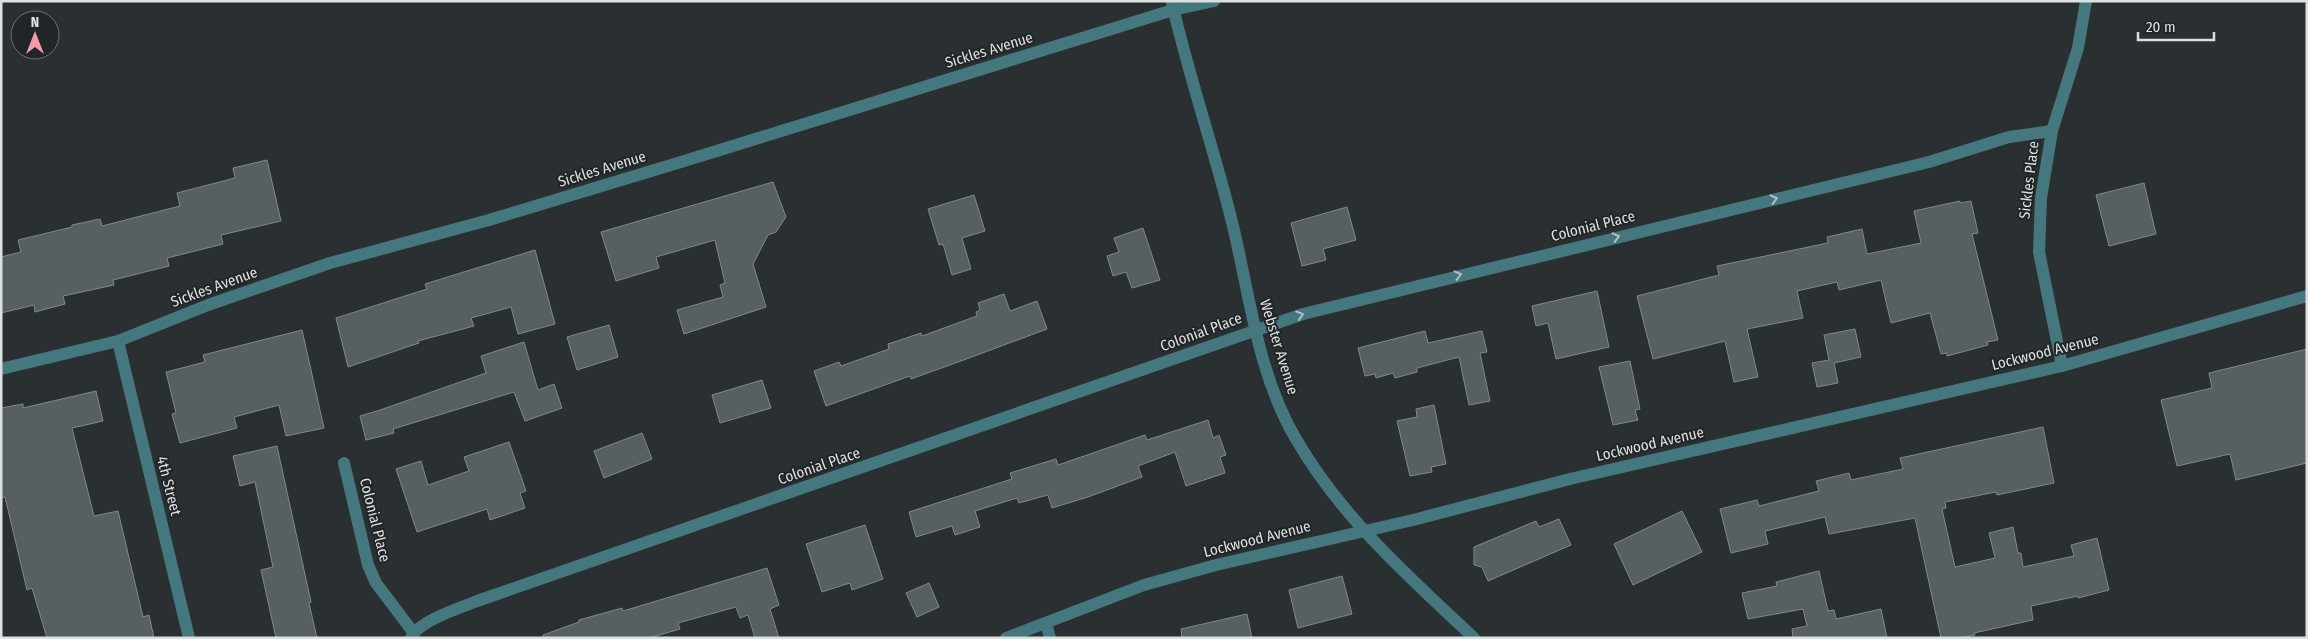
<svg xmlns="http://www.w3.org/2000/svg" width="2308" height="639" font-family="'Fira Sans Condensed',sans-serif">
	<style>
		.building { fill: #585f60; stroke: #828889 }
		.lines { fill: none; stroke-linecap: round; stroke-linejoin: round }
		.minor { stroke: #45777e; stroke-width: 12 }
		.oneway { stroke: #afc0c3 }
		.labels { text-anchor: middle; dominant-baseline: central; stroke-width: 4; stroke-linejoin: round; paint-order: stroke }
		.street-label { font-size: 15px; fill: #dce0e0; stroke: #202627 }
	</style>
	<rect width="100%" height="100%" fill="#2a3031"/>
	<g class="building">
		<path d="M267,160L281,221L221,235L223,244L167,258L169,266L113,280L114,285L63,296L65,304L35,312L34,305L1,313V257L21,252L18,240L72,227V225L100,219L102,226L180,206L177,193L235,178L233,168Z"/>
		<path d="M773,182L786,217L776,232L768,235L753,264L766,307L684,334L677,310L723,297L720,285L725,283L715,240L656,257L659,268L616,281L601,232Z"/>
		<path d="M2144,183L2156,234L2109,246L2096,195Z"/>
		<path d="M974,195L985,231L962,238L971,269L952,275L943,244L939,245L928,209Z"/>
		<path d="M1960,201V203L1971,201L1978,233L1972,234L1998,340L1987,342L1988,345L1947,356V353L1941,354L1930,313L1891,323L1881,280L1839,290L1837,282L1797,291L1803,318L1747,329L1758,377L1734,382L1725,341L1653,359L1637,296L1719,275L1717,266L1828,243L1827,237L1862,229L1867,254L1921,243L1914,211Z"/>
		<path d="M1347,207L1356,240L1323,249L1326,260L1302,266L1291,223Z"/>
		<path d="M1143,228L1160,280L1132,288L1126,272L1113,276L1107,256L1119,252L1114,238Z"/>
		<path d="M535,250L555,324L518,334L511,307L471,318L474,326L418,341L419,343L348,367L336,318L427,289L425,284Z"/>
		<path d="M1597,291L1609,347L1556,359L1548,323L1536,326L1532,306Z"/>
		<path d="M1004,294L1010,311L1037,301L1047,329L961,361L911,379L910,376L826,406L814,371L839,362L841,366L889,349L888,344L921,333L922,336L977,316L976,312L980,310L978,303Z"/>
		<path d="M609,325L618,357L577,370L567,337Z"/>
		<path d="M1855,329L1861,357L1834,363L1838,383L1817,387L1812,363L1829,360L1824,335Z"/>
		<path d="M302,330L324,428L286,436L279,405L234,417L237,428L180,443L172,414L176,413L166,372L205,362L203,355Z"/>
		<path d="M1425,331L1428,343L1482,331L1487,352L1480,353L1490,401L1469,405L1459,357L1417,368V372L1395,378L1393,373L1376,378L1375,374L1365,376L1358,348Z"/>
		<path d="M524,342L538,390L554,384L562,408L525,421L514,392L393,429L394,433L366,440L360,416L380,410L486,373L481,356Z"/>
		<path d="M2307,349V463L2236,480L2230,454L2177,466L2161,400L2212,388L2209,373Z"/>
		<path d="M1630,361L1640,409L1635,410L1638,420L1613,425L1599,367Z"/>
		<path d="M762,380L771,408L720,423L712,395Z"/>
		<path d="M96,391L103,421L72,428L94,516L118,511L143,617L149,615L154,638H47L32,588L27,590L5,497L1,498V408L23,404V408Z"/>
		<path d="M1434,405L1446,464L1431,467L1432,472L1410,476L1397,421L1417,417L1416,409Z"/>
		<path d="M1208,420L1213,438L1219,435L1226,455L1220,457L1225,473L1186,486L1175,452L1138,466L1142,477L1088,497L1052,508L1048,495L1019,503L1017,498L975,511L980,527L955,535L952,526L916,537L909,512L1012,479L1010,473L1056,459L1058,465L1145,435L1147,440Z"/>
		<path d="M2043,427L2054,483L1997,495L1996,492L1945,502L1946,508L1942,509L1955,567L1995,558L1989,533L2013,527L2018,553H2021L2023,567L2074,556L2071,545L2097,538L2109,590L2078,598V596L2031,606L2033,620L1974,633L1975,635L1960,638H1941L1915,518L1829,534L1825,517L1765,531L1768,544L1731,553L1720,509L1757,500L1759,506L1819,491L1816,481L1849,473L1851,480L1903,469L1900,458Z"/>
		<path d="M642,433L652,459L604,478L594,451Z"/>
		<path d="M509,442L526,491L520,493L525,508L490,520L487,509L417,532L396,469L421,461L428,485L469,471L464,457Z"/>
		<path d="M277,446L311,602L309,603L317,638H276L261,570L273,567L255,482L240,486L233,456Z"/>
		<path d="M1682,511L1702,552L1633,585L1614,544Z"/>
		<path d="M1559,519L1571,545L1488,581L1482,567L1474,565V547L1536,521L1539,527Z"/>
		<path d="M865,525L883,579L852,590L850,583L822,592L806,544Z"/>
		<path d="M767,568L779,605L770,609L779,638H755L748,615L740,618L736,607L678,623L680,629L649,638H544L543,635L579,622V620L622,608L623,611Z"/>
		<path d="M1819,571L1828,611L1834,610L1836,619L1881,609L1887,638H1793L1792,629L1807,626L1803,609L1748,619L1742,593L1777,586L1776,582Z"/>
		<path d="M1342,576L1352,614L1298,628L1289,590Z"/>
		<path d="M929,583L939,607L917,617L906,593Z"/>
		<path d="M1247,614L1252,638H1182L1181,629Z"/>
	</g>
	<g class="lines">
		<g class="minor">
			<path d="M1172,3C1189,77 1214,149 1232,222C1250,295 1257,373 1296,439C1341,517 1409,577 1474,638"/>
			<path d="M118,341L189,638"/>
			<path d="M2062,366L2039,252L2041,198L2052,131L2078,48L2086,1"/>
			<path d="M1,369L118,341L208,305L330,263L489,220L681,162L1173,10L1214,1"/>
			<path d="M344,463L368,565L376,583L413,632"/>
			<path d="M1046,623L1050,638"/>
			<path d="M411,638C418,621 460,608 477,601L1303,314L1929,162L2009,137L2052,131"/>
			<path d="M1006,638L1144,585L1216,565L1413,520L1570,479L2062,366L2307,296"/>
		</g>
	</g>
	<defs><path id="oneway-chevron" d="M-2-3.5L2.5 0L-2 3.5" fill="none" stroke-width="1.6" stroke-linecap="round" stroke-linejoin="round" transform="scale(1.25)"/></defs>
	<g class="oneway">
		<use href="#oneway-chevron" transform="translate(1774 199) rotate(-14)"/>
		<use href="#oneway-chevron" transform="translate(1616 237) rotate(-14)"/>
		<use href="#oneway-chevron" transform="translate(1458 275) rotate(-14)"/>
		<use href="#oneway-chevron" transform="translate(1300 315) rotate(-17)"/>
	</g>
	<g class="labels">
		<g class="street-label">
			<text transform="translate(989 50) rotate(-17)">Sickles Avenue</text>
			<text transform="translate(602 169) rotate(-17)">Sickles Avenue</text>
			<text transform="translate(2029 180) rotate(-83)">Sickles Place</text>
			<text transform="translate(1593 226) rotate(-14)">Colonial Place</text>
			<text transform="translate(214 287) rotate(-20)">Sickles Avenue</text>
			<text transform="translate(1201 332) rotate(-20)">Colonial Place</text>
			<text transform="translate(1279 347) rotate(73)">Webster Avenue</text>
			<text transform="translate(2045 352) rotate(-14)">Lockwood Avenue</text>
			<text transform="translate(1650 444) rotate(-13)">Lockwood Avenue</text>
			<text transform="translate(819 466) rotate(-19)">Colonial Place</text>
			<text transform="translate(169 486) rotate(76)">4th Street</text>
			<text transform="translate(375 520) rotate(76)">Colonial Place</text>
			<text transform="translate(1257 539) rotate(-14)">Lockwood Avenue</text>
		</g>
	</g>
	<rect width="2308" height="639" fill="none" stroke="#dce0e0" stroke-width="5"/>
	<g transform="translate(35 35)"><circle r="24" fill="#202627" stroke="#6b7071"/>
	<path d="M0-4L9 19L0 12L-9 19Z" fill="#f49aa6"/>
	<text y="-8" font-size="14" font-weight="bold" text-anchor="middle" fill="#dce0e0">N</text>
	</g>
	<path d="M2138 32v8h76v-8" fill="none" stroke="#dce0e0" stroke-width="2.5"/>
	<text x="2146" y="32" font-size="15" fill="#dce0e0" stroke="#202627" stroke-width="4" paint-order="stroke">20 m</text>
</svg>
